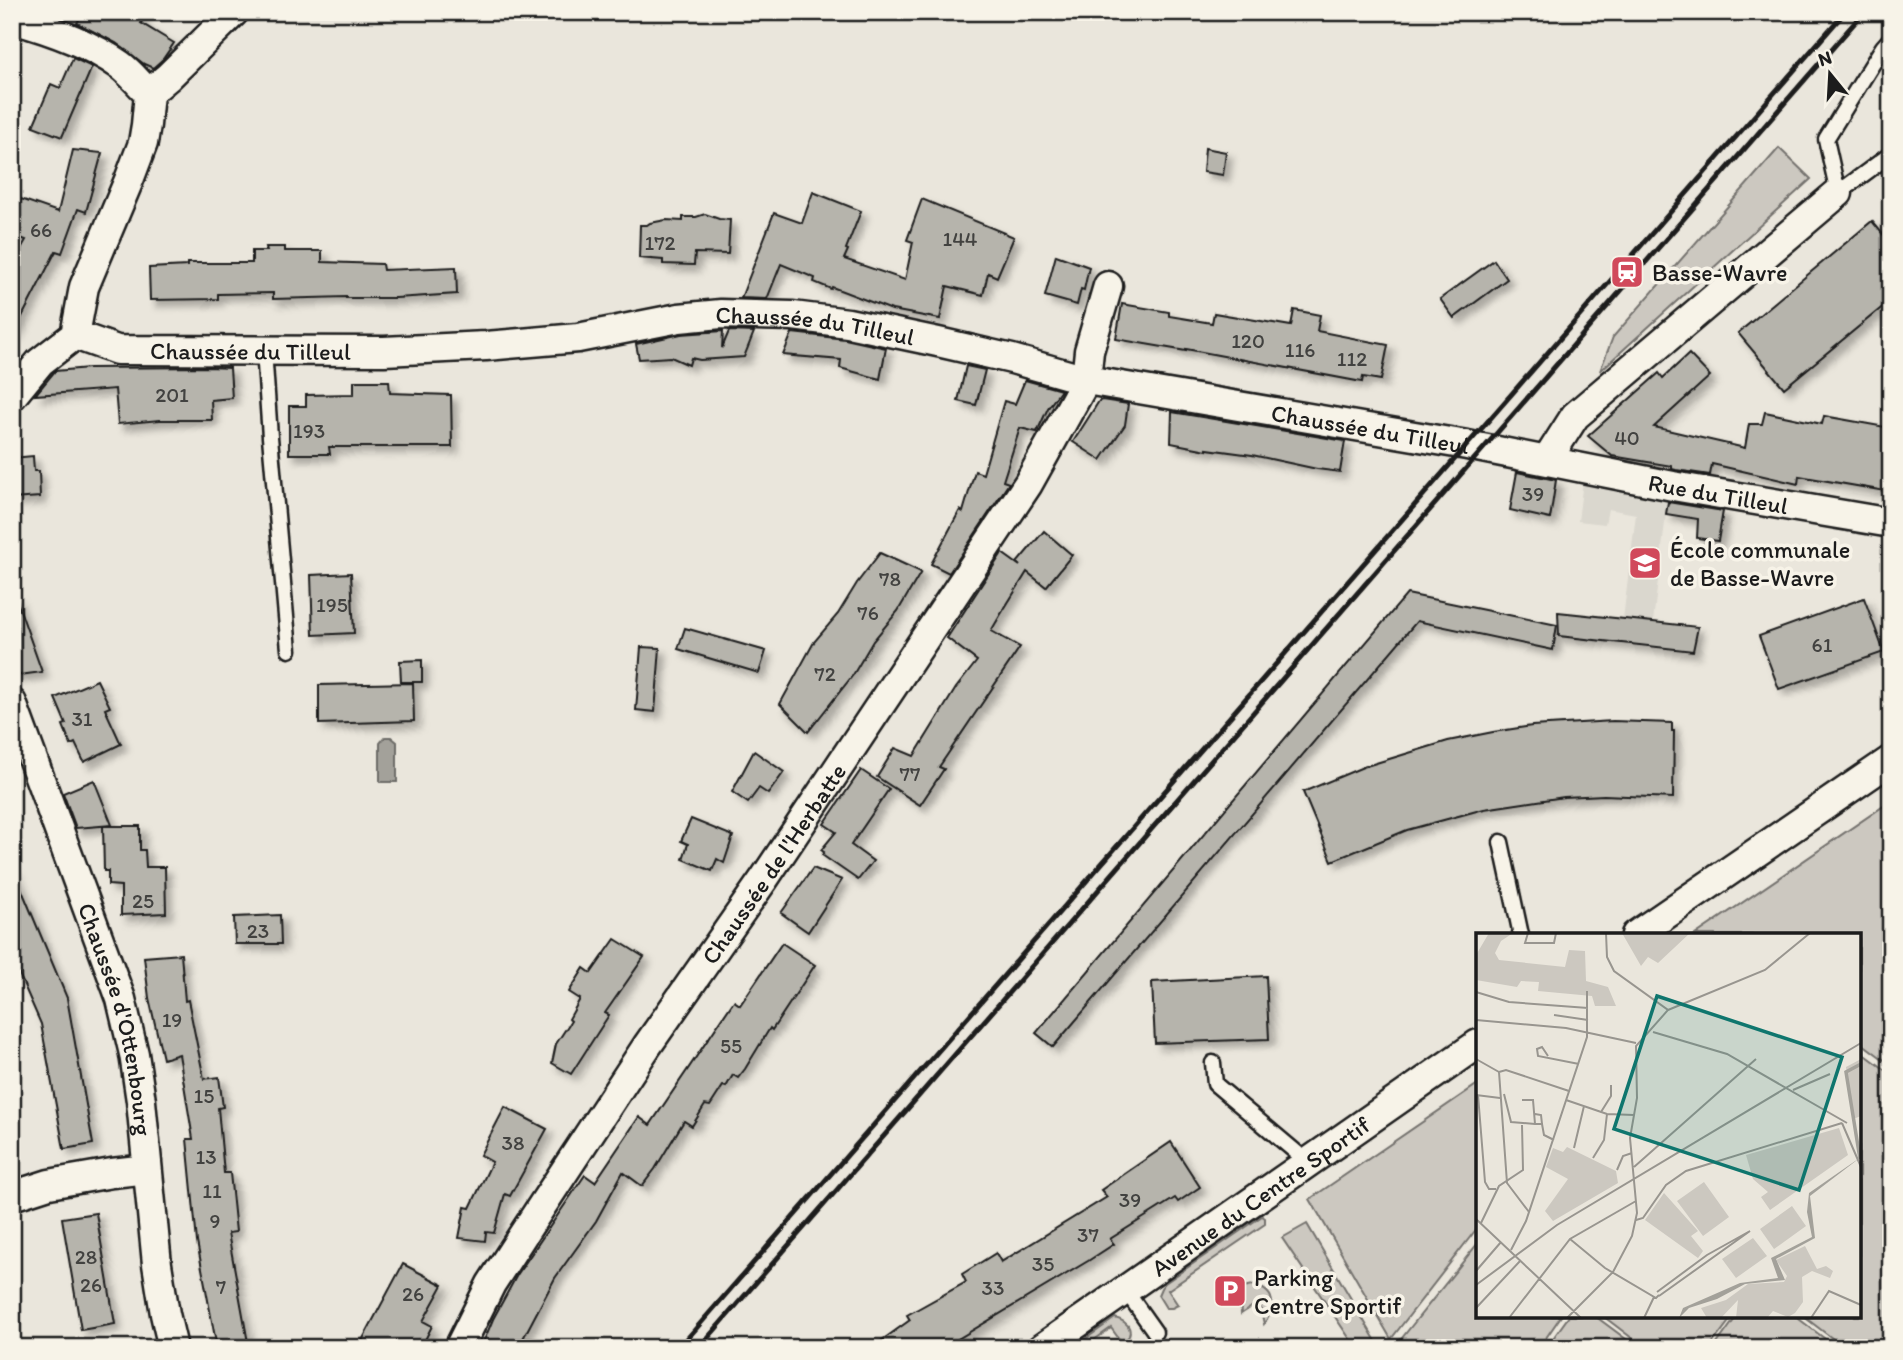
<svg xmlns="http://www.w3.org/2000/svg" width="1903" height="1360" font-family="Itim,sans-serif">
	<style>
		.built { fill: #dad7ce }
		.green { fill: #ccc8c0; stroke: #74726e; stroke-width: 2 }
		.water { fill: #a3a19a; stroke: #6d6c68; stroke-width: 2 }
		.building { fill: #b6b4ac; stroke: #1c1c1c; stroke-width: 2; filter: url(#shadow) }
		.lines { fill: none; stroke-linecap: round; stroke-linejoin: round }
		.service-casing { stroke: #1c1c1c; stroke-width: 19 }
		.minor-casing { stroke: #1c1c1c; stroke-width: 33 }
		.service { stroke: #f7f3e8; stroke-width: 14 }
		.minor { stroke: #f7f3e8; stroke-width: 28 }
		.rail { stroke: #1c1c1c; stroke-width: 5 }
		.labels { text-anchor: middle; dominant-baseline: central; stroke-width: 7; stroke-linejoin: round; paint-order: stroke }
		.number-label { font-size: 21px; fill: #424240 }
		.poi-label { font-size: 24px; fill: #1c1c1c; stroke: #f7f3e8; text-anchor: start }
		.street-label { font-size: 24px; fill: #1c1c1c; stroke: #f7f3e8 }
		.inset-river { fill: none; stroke: #a3a19a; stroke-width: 3.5 }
		.inset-road { fill: none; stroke: #98958f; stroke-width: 2 }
		.view { fill: #0f766e; fill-opacity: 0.15; stroke: #0f766e; stroke-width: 3.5 }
		.inset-edge { fill: none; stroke: #1c1c1c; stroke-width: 3.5 }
	</style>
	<defs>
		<filter id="shadow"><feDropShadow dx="6" dy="6" stdDeviation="3.5" flood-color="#0004"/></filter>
	</defs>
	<rect width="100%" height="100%" fill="#eae6dc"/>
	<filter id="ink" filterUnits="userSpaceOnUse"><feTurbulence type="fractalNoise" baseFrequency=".0143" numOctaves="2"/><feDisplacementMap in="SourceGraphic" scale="14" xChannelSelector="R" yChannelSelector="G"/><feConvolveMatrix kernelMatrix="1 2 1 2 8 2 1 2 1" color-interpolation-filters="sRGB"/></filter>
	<g filter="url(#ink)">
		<path class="built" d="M1583,481L1668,498L1653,622L1623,619L1636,514L1608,509L1605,524L1578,521Z"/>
		<g class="green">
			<path d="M1779,148L1811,179L1600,371L1613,337Z"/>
			<path d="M1891,801V1065L1859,1041V935H1695Z"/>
			<path d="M1859,1050L1891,1074V1348H1845L1803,1316H1859Z"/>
			<path d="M1478,1084V1227L1391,1339L1310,1199Z"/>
			<path d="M1262,1216L1265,1218V1224L1168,1290L1178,1305L1172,1308H1166L1158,1295L1161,1288L1165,1283Z"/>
			<path d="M1307,1224L1380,1348H1356L1282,1238Z"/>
			<path d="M1478,1243V1316H1561L1539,1348H1399L1398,1343Z"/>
			<path d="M1253,1285C1276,1291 1276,1306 1264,1324L1259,1302L1241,1314L1239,1288Z"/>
			<path d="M1569,1316H1595L1638,1348H1546Z"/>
			<path d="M1603,1316H1733L1709,1348H1645Z"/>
			<path d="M1737,1316H1795L1837,1348H1714Z"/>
			<path d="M1115,1318C1130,1322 1136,1334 1122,1343L1111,1328L1083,1348H1073Z"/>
		</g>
		<path class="water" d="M385,737H391L397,742V782H380V743Z"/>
		<g class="building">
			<path d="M83,12H129L143,19L141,23L174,43L163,59L153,68L144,64L116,43L77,23Z"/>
			<path d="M73,58L92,67L62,137L33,126L51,84L60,88Z"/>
			<path d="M1205,148L1226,152L1223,175L1203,172Z"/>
			<path d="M73,150L102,153L86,212L78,209L62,253L56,251L12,336V264L26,240L12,235V222L21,199L58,212Z"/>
			<path d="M813,192L861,211L846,249L848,250L844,259L905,280L913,242L907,240L922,199L1014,237L997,277L988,273L983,295L947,286L940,319L892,310L832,287L831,289L814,282L815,278L781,264L767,299L741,298L774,213L802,223Z"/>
			<path d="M705,214L719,219L730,220L728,254L695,253L694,265L663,264V260L639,258L640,225H647L650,223L666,220L683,221V217H696Z"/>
			<path d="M1872,221L1891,244V300L1784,388L1738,333Z"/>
			<path d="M266,247H285V251H322V262L382,264L383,270L456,267L457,294L396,298H346V297L273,299V293L218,294V299L150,300L149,268L187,266V263H252V251H267Z"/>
			<path d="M1056,255L1089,267L1084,290L1081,289L1077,305L1045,296Z"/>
			<path d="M1494,260L1507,279L1454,318L1440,299Z"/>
			<path d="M1122,304L1169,312V316L1212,323L1214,313L1291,326L1294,310L1320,315L1317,331L1388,345L1381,380L1363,377L1362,382L1186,349V351L1116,339Z"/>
			<path d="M723,331L722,348L729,331L754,332L744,357L700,360L691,358L689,365L671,357L639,359L636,344L681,334Z"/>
			<path d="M792,333L845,339L886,348L880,379L840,368L841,360L783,355Z"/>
			<path d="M1689,354L1710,376L1654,427L1745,448L1749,424H1762L1765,412L1822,424L1824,416L1891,428V492L1799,476L1798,484L1712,464L1710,475L1676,470L1672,469V466L1612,456L1588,436L1659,373L1663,378Z"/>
			<path d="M966,366L985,370L976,405L958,401Z"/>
			<path d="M209,367L230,368L232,398L211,400L212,420H160L118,424L115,389L35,395L55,371L89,368Z"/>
			<path d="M1025,380L1061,390L1048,408L1037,432L1020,428L1003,481L1009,483L949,573L931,564L960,510L963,512L975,471L983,474L1004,401L1015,404Z"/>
			<path d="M354,381H389L390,393L451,395L452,447H329L330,454H289V406H306V395L354,394Z"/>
			<path d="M1102,400L1128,404L1125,425L1101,460L1073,442L1099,401Z"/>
			<path d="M1172,412L1345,441L1340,472L1317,469L1252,455L1207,449V450L1171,443Z"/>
			<path d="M33,456L34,471H39L40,497L12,499V458Z"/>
			<path d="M1517,472L1556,480L1550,519L1510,510Z"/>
			<path d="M1668,502L1723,511L1718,541L1697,538L1698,519L1666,514Z"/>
			<path d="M1044,531L1072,555L1046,587L1027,572L1001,614L991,631L1020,647L939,767L944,769L920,805L877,777L895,748L914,756L956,688L977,661L947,638L1002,553L1020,566L1017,563Z"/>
			<path d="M880,553L921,572L898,611L873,641L853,675L808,732L780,704L814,642L838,614L857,583Z"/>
			<path d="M351,573L354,633L313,635L311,575Z"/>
			<path d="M1407,594L1557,625L1553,650L1417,621L1053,1047L1036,1033Z"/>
			<path d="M12,596H15L42,672L12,676Z"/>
			<path d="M1864,598L1884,652L1779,689L1759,636Z"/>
			<path d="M1558,612L1653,622L1698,627L1693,651L1559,636Z"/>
			<path d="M685,628L766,651L759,673L678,649Z"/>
			<path d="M641,647L660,648L655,712L636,710Z"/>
			<path d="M422,660V682H401L400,661Z"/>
			<path d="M97,680L110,707L105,709L121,744L84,762L75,743L71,745L63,725L66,724L55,698Z"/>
			<path d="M413,683L414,721L319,724V685Z"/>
			<path d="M1613,721L1672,723V731H1674L1673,798L1604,795L1564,797L1484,809L1407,830L1332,861L1303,792L1363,767L1448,741L1493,732L1532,726Z"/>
			<path d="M754,751L784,772L768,794L759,788L748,803L732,792Z"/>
			<path d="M861,770L889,789L851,845L873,861L858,880L822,855L824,852L821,850L836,832L824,824Z"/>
			<path d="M94,780L112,825L76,828L63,793Z"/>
			<path d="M691,819L733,836L724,863L717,859L712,871L683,859L688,844L681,841Z"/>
			<path d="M103,826H140V850H145L146,867H165L166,913L121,915V886L108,885V871H104Z"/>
			<path d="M813,868L842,880L808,932L781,913Z"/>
			<path d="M13,869L67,998L93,1144L64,1149L41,1024L12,958Z"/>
			<path d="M280,915L281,944H235L234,917Z"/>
			<path d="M615,939L644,957L605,1013L609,1015L571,1074L552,1063L556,1044L571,1021L569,1019L580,999L569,992L584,968L591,973Z"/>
			<path d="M782,943L815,965L772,1030L770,1028L745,1069L738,1078L733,1075L726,1087L723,1086L710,1106L705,1105L692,1126L684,1121L655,1169L642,1186L623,1172L596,1221L555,1278L518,1348H481L493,1319L517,1275L585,1175L595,1182L639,1117L650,1125L734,1001L740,1005Z"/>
			<path d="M181,954L185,1001L188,1000L204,1079L219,1077L223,1107L218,1108L224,1173H230L236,1232L228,1233L249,1348H217L197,1242L187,1139H193L179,1054L163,1059L149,998L144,957Z"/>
			<path d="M1266,976L1269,1039L1155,1043L1152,982Z"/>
			<path d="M505,1107L547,1129L510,1196L505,1194L494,1233L486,1232L485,1241L459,1238L465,1207L470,1208L492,1162L480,1155Z"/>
			<path d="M1171,1142L1200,1187L1178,1202L1175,1198L1110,1239L1114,1244L1088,1261L958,1339L961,1348H871L910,1320L907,1315L966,1282L962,1274L996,1253L1001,1262L1107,1197L1101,1190Z"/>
			<path d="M96,1213L115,1324L81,1330L62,1218Z"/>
			<path d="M403,1264L443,1285L423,1321L432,1326L421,1348H358Z"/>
		</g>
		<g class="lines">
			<defs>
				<g id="service">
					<path d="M1891,38L1883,47L1826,139L1838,193L1891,154"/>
					<path d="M264,350L270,437L289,650"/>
					<path d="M1501,842L1521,935"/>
					<path d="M1213,1063L1215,1084L1309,1163"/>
					<path d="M1126,1291L1155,1332"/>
				</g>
				<g id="minor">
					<path d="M12,19C49,29 89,43 120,65C131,73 139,84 149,93L146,125L143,143L129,180L84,287L75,335L40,362L12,396"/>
					<path d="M149,93L168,77L234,12"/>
					<path id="s1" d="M75,335L117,350L384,351L486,346L578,338L679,318L721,314L793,316L848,323L938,342L1012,359L1086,380L1467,445L1673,486L1891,523"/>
					<path d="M1547,460L1575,416L1838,193"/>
					<path id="s2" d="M12,703L121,999L134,1054L141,1101L157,1264L165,1314L173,1348"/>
					<path d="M1636,935L1891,760"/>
					<path d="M12,1196L49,1184L112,1173L147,1169"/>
					<path id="s3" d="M459,1348L491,1284L526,1230L647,1046L764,879L1028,484L1086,380L1089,351L1108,286"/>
					<path id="s4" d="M1042,1348L1478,1044"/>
				</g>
			</defs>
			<use href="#service" class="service-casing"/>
			<use href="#minor" class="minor-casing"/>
			<use href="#service" class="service"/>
			<use href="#minor" class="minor"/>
			<g class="rail">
				<path d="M679,1348L1845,12"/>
				<path d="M699,1348L1864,12"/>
			</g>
		</g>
	</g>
	<defs>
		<symbol id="station-square" viewBox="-11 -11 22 22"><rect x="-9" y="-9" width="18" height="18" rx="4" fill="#d1495b" stroke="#f7f3e8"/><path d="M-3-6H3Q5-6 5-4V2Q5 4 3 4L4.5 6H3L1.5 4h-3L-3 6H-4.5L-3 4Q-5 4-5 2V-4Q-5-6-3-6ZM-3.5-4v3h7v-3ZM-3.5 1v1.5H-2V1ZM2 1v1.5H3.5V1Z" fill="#fff"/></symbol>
		<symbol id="school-square" viewBox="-11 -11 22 22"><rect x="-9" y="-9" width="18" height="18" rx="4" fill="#d1495b" stroke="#f7f3e8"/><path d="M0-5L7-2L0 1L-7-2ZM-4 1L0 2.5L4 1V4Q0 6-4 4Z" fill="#fff"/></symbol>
		<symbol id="parking-square" viewBox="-11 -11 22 22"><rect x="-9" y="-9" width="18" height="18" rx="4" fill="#d1495b" stroke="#f7f3e8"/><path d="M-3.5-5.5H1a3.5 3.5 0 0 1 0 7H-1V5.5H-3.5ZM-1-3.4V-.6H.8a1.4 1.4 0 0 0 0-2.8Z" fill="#fff"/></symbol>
	</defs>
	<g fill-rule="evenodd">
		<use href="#station-square" x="1608" y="253" width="38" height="38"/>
		<use href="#school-square" x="1626" y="544" width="38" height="38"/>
		<use href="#parking-square" x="1211" y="1272" width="38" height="38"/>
	</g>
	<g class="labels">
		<g class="number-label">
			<text x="41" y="229">66</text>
			<text x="960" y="238">144</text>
			<text x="660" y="242">172</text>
			<text x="1248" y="340">120</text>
			<text x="1300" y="349">116</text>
			<text x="1352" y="358">112</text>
			<text x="172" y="394">201</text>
			<text x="309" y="430">193</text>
			<text x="1627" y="437">40</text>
			<text x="1533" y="493">39</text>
			<text x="890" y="578">78</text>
			<text x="332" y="604">195</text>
			<text x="868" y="612">76</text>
			<text x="1822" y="644">61</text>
			<text x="825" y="673">72</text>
			<text x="82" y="718">31</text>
			<text x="910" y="773">77</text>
			<text x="143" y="900">25</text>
			<text x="258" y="930">23</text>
			<text x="172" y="1019">19</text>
			<text x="731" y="1045">55</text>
			<text x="204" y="1095">15</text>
			<text x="513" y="1142">38</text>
			<text x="206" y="1156">13</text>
			<text x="212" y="1190">11</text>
			<text x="1130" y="1199">39</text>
			<text x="215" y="1220">9</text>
			<text x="1088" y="1234">37</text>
			<text x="86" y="1256">28</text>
			<text x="1043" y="1263">35</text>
			<text x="91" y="1284">26</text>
			<text x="221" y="1286">7</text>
			<text x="993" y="1287">33</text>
			<text x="413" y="1293">26</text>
		</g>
		<g class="poi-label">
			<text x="1652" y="272">Basse-Wavre</text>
			<text x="1670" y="549">École communale<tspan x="1670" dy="28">de Basse-Wavre</tspan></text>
			<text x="1254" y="1277">Parking<tspan x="1254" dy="28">Centre Sportif</tspan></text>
		</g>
		<g class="street-label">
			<text stroke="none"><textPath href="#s1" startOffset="746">Chaussée du Tilleul</textPath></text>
			<text stroke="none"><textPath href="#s1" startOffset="178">Chaussée du Tilleul</textPath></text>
			<text stroke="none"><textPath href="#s1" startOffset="1312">Chaussée du Tilleul</textPath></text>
			<text stroke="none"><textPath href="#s1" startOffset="1666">Rue du Tilleul</textPath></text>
			<text stroke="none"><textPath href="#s3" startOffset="578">Chaussée de l'Herbatte</textPath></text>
			<text stroke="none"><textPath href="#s2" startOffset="334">Chaussée d'Ottenbourg</textPath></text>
			<text stroke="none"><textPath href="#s4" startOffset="266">Avenue du Centre Sportif</textPath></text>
		</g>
	</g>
	<g transform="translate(1476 933)">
		<rect width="385" height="385" fill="#eae6dc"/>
		<path d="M13,0H37L25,8L19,20L23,27L89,34L93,17L109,18L110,48L132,54L140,73H119L116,63L62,58L63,49L45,48L41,54L0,47V22ZM146,0H214L182,30L172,24L165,33ZM385,126V183L377,186L370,134ZM363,195L372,222L294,277L285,264L292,259L277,246L270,222ZM91,214L140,238L142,250L77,288L69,278L92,246L70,234L77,215L87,219ZM228,249L253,284L227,303L201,268ZM188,260L222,298L215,303L227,318L222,325L169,287ZM316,273L330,293L298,316L284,296ZM277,305L291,323L260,345L246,326ZM329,313L341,336L350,333L357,338L354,345L336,338L326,344L327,369L319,380L312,384L297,378L291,385H260L262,367L245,385H231L225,375L250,367L272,351L308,349L311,343L300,327Z" fill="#ccc8c0"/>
		<path d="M385,224L334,263L339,305L300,326L309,347L269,351L241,366L213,375L203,385L207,375L264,350L302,345L295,325L336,304L331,279L333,260Z" fill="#a3a19a"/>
		<path class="inset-river" d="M384,226L370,139L385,131"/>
		<path class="inset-road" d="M52,0L49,10H78L80,0M0,59L33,69L112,75M192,77L289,37L334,0M78,82L112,87M0,87L90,95L160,110M177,99L251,121L371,190M72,123L66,114L61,116L62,123L103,131M0,126L23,139M23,139L31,250L53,279M23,139L30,137L93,158M317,157L354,141M28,161L35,189L59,191M0,162L24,165M2,162L9,249L13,256H20M46,167H57L59,191H66L65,182L59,181M90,167L131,181L158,182M125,179L135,163V152M366,190L385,234M66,191L68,202L78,207M98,215L108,173M117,225L128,207L131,181M158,234L280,126M141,237L147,223L156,220M0,286L105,385M160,287L167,285L190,252L210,238L366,190M5,290L23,253L47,237L46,192M94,306L129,335L180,365L183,362M35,317L50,288L111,104V58M0,338L25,309M0,352L81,292L385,110M181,359L231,322L274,298L183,363M0,375L45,327M33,385L94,306L160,268M91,385L137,339L156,303L161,280L154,205L161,165L160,113L192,77L138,38L131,24L130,0M168,385L178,364M335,385L353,358L385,372"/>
		<path class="view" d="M181,63L366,124L323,257L138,196Z"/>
		<rect width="385" height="385" class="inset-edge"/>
	</g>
	<rect width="1903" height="1360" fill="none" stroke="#f7f3e8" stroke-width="42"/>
	<rect x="21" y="21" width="1861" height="1318" fill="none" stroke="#1c1c1c" stroke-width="2.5" filter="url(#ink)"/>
	<g transform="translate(1830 74) rotate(342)" stroke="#f7f3e8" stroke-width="5" paint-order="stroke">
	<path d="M0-5L12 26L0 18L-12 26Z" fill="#1c1c1c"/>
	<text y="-10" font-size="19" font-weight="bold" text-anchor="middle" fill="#1c1c1c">N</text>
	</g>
</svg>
